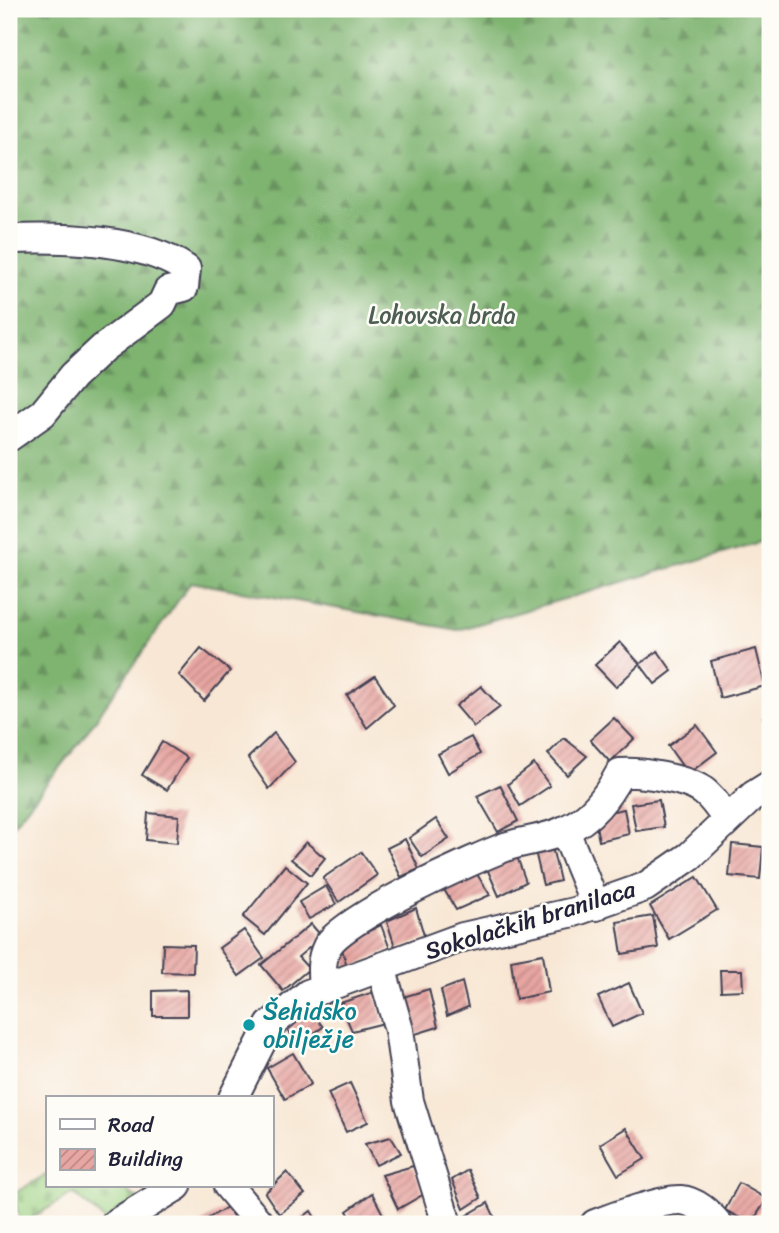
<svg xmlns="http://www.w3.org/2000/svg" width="779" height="1233" font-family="Sriracha,sans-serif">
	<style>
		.forest { fill: url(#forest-firs); stroke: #506a56; stroke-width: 2 }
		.cemetery { fill: url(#cemetery-stones); stroke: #607a5e; stroke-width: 2 }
		.building { fill: url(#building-hatch) }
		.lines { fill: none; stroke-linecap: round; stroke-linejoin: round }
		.minor-casing { stroke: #424052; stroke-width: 32 }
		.minor { stroke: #fff; stroke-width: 28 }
		.culture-dot { fill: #0f9aa8; stroke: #fdfcf7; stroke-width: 2.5 }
		.labels { text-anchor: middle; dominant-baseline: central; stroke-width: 5; stroke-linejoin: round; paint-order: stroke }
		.park-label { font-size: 24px; fill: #4d5f54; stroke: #fdfcf7 }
		.street-label { font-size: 24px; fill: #22223b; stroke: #fdfcf7 }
		.culture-label { font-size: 24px; fill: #0d838f; stroke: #fdfcf7; text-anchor: start }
	</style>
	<defs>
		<pattern id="forest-firs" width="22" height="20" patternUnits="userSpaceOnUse" patternTransform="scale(1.75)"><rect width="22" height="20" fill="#7eb370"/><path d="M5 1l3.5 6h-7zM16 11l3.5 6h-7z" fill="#67915d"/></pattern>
		<pattern id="cemetery-stones" width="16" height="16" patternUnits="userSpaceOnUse" patternTransform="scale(1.75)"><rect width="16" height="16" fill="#9dd182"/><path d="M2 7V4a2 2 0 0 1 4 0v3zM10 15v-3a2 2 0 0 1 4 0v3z" fill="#87b371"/></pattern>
		<pattern id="building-hatch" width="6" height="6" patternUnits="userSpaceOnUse" patternTransform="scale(1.75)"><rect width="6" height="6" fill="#e8a6a2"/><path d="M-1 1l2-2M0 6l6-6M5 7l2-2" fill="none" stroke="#bc8785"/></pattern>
	</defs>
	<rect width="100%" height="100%" fill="#fdfcf7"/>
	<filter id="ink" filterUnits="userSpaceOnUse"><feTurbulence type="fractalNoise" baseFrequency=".0143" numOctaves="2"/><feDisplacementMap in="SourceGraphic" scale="14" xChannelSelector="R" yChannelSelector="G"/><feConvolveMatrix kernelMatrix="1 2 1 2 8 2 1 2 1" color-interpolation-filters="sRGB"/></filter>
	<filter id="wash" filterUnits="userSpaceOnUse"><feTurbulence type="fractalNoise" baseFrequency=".00686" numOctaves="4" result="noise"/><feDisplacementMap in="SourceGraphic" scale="28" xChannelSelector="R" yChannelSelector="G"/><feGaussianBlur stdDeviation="1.57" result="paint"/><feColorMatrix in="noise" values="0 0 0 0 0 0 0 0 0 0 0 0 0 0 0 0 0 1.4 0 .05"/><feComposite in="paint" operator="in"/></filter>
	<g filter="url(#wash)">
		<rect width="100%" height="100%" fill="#f8e7d4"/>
		<path class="forest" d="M9,9H770V539L458,630L191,582L80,742L9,830Z"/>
		<path class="cemetery" d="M47,1174V1186H120L141,1201L106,1221L73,1193L22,1224L12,1195Z"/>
		<g id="blocks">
			<g class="building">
				<path d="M620,642L640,664L616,687L595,665Z"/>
				<path d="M201,648L230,671L204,701L179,675Z"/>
				<path d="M756,649L765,686L720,698L711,661Z"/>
				<path d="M658,651L672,671L655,684L640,664Z"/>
				<path d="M375,676L394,705L367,728L347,695Z"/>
				<path d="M481,686L500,707L474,727L456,706Z"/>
				<path d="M770,715V738L763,717Z"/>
				<path d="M614,718L634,739L610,762L590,740Z"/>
				<path d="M697,725L717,752L688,774L668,746Z"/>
				<path d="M274,733L295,762L269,789L248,758Z"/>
				<path d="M471,737L480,754L448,773L438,754Z"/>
				<path d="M564,738L587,756L567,775L548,754Z"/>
				<path d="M162,742L187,758L167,790L142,775Z"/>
				<path d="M534,764L550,786L520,806L508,784Z"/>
				<path d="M500,785L518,821L498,832L477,796Z"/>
				<path d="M659,800L664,827L636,831L631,804Z"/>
				<path d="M624,809L629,834L599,841L594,815Z"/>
				<path d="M148,813L179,816L177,843L146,840Z"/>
				<path d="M436,819L449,839L422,857L409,838Z"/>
				<path d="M405,839L419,869L401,877L387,848Z"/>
				<path d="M306,842L325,858L311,875L291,859Z"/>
				<path d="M732,844L763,847L760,879L729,876Z"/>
				<path d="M552,847L560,881L543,885L535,851Z"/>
				<path d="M515,851L526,882L499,896L485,864Z"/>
				<path d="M361,852L377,875L339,902L323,878Z"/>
				<path d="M285,865L307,883L265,935L243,917Z"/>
				<path d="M475,871L490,895L456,910L442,886Z"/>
				<path d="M697,877L717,910L669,939L650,906Z"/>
				<path d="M326,886L336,904L309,919L299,902Z"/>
				<path d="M416,908L425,939L396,950L387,921Z"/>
				<path d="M653,916L658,948L622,954L617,922Z"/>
				<path d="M311,924L322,937L298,957L309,969L283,991L261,965Z"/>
				<path d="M381,925L390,949L348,970L341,945Z"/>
				<path d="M244,930L264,958L239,976L219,948Z"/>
				<path d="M163,944L194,945L193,973L162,972Z"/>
				<path d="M543,954L549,992L516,999L511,960Z"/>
				<path d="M720,970H742L743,990L721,991Z"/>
				<path d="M462,982L468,1007L447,1016L441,990Z"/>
				<path d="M629,983L642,1013L612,1027L598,997Z"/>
				<path d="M429,989L438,1027L409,1036L397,999Z"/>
				<path d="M187,990V1016H153V991Z"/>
				<path d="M374,992L384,1023L352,1031L340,1003Z"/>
				<path d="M312,1012L323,1027L298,1044L283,1023Z"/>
				<path d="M293,1053L311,1084L285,1099L267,1068Z"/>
				<path d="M350,1083L368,1122L346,1132L328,1093Z"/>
				<path d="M626,1128L645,1159L618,1175L600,1144Z"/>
				<path d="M391,1137L401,1153L376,1165L365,1144Z"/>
				<path d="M413,1166L424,1194L398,1209L382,1175Z"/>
				<path d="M468,1170L481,1198L464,1209L452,1180Z"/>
				<path d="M287,1172L305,1194L279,1214L265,1193Z"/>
				<path d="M739,1183L767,1199L751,1224L725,1210Z"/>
				<path d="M372,1193L388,1224H355L347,1211Z"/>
				<path d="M488,1203L498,1224H459L457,1221Z"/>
				<path d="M227,1207L238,1224H199Z"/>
				<path d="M311,1211L319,1224H294Z"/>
			</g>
		</g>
	</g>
	<g filter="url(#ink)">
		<use href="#blocks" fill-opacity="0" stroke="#424052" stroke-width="2"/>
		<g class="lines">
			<defs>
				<g id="minor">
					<path d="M9,239C62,237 140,238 186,269L184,287L168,291L162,304L103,348L73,376L43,413L9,437"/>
					<path d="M565,831L596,906"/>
					<path d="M381,967L399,1030L409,1101L447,1224"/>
					<path d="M323,989C322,974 320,961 327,947C340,919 475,858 508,846C527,840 548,839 565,830C591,819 607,797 620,773C640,771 685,779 702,790C712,797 720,809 727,820"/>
					<path d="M233,1098L270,1025L308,994L463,937L574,912L645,887L690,856L754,795L770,785"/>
					<path d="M228,1186L260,1224"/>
					<path d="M115,1224L177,1186"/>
					<path d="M595,1224C613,1217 663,1199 681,1200C696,1201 709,1214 718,1224"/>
				</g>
			</defs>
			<use href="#minor" class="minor-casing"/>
			<use href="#minor" class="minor"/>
		</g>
	</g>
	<circle class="culture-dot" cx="249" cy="1025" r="7"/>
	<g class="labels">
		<g class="park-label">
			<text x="442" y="315">Lohovska brda</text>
		</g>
		<g class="street-label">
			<text transform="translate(530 920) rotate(-17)">Sokolačkih branilaca</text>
		</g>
		<g class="culture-label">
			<text x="263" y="1011">Šehidsko<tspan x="263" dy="28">obilježje</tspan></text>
		</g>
	</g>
	<rect width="779" height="1233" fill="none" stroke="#fdfcf7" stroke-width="35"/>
	<rect x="46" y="1096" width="228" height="91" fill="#fdfcf7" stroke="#a5a5ac" stroke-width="2"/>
	<rect x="60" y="1119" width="35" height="10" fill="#ffffff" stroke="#a5a5ac" stroke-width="2"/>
	<text x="108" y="1132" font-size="21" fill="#22223b">Road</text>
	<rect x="60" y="1149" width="35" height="21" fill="url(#building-hatch)" stroke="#a5a5ac" stroke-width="2"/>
	<text x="108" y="1166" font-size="21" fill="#22223b">Building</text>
</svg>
